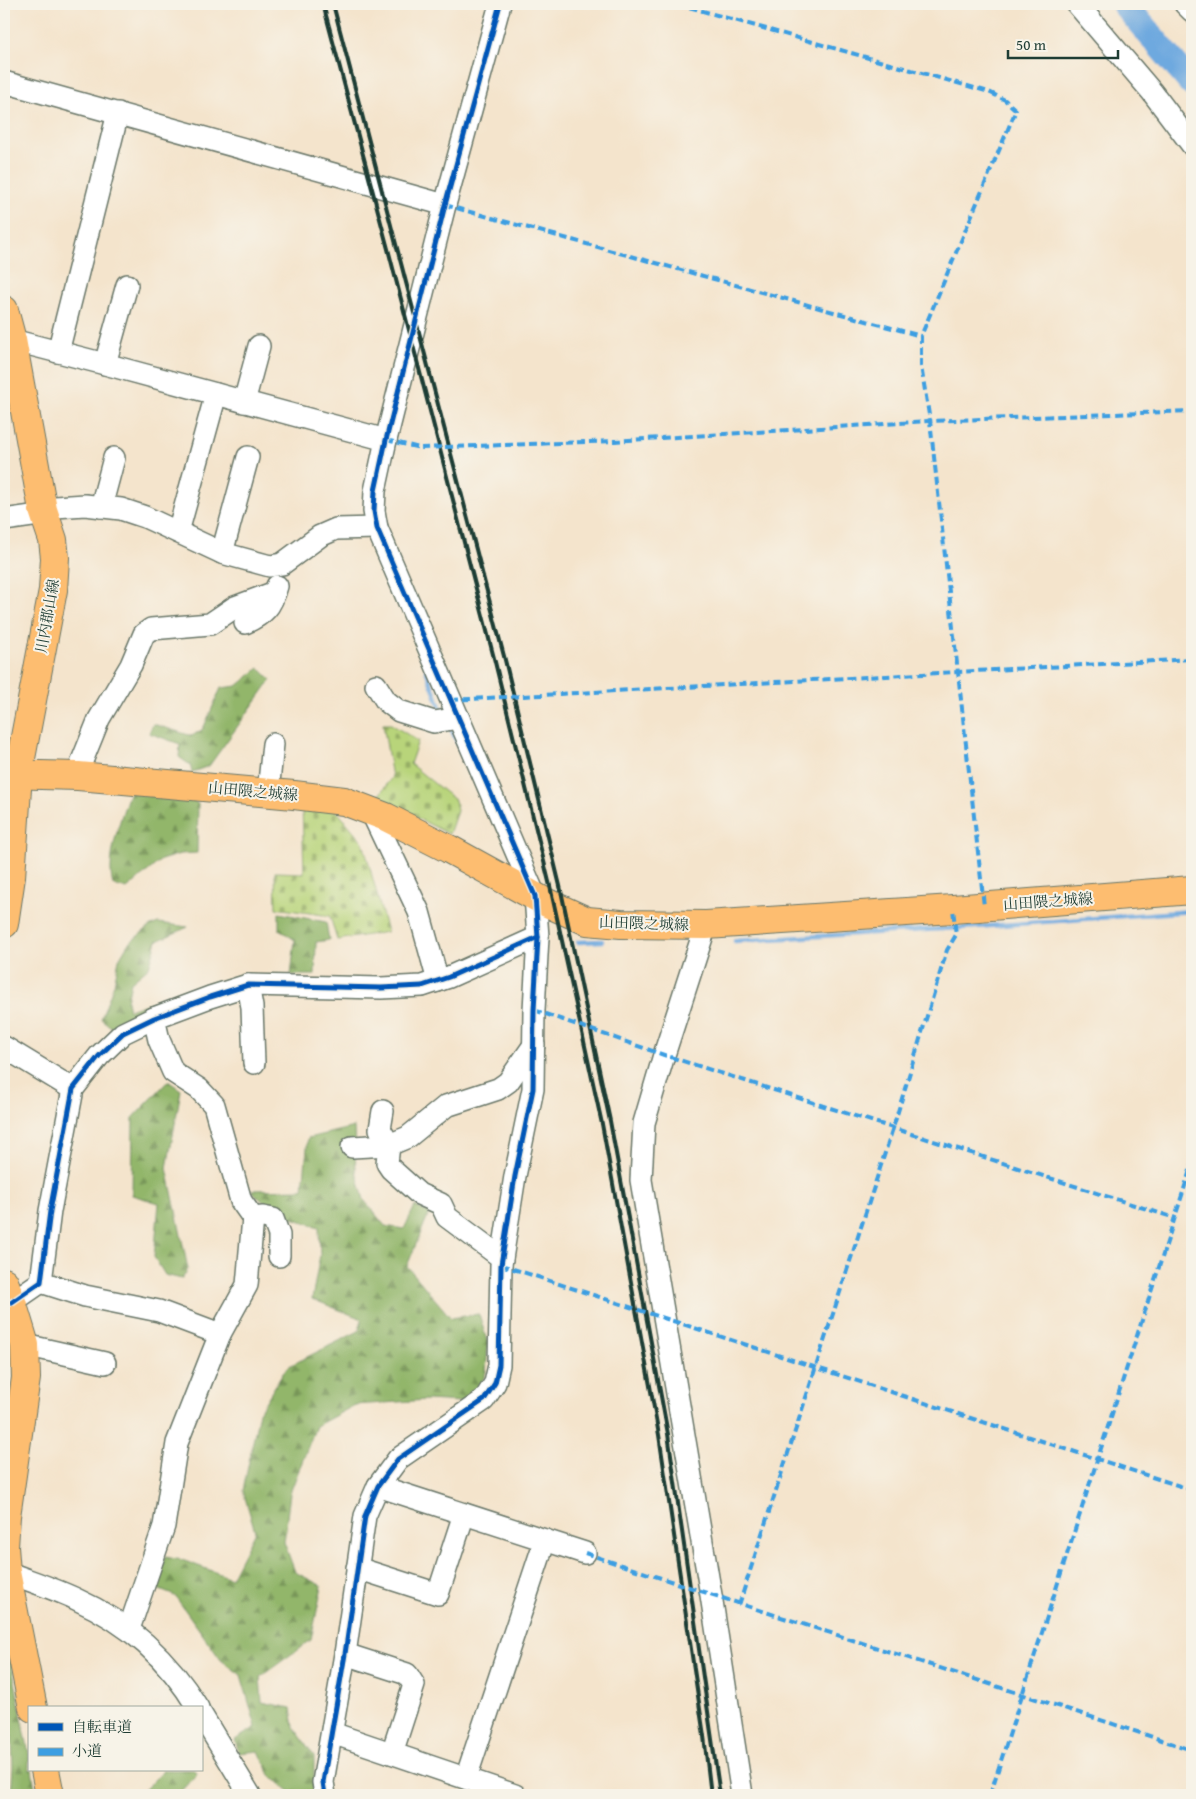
<svg xmlns="http://www.w3.org/2000/svg" width="1196" height="1799" font-family="'Gentium Book Plus','Noto Serif JP',serif">
	<style>
		.forest { fill: url(#forest-firs); stroke: #587a4f }
		.cemetery { fill: url(#cemetery-stones); stroke: #6c8857 }
		.lines { fill: none; stroke-linecap: round; stroke-linejoin: round }
		.stream { stroke: #6ea9df; stroke-width: 4.5 }
		.river { stroke: #6ea9df; stroke-width: 26 }
		.minor-casing { stroke: #6a7769; stroke-width: 24 }
		.major-casing { stroke: #6a7769; stroke-width: 30 }
		.minor { stroke: #fff; stroke-width: 21 }
		.major { stroke: #fdbd6f; stroke-width: 28 }
		.rail { stroke: #1f3d34; stroke-width: 4 }
		.quiet { stroke: #3c9ee2; stroke-width: 4; stroke-dasharray: 8 4; stroke-linecap: butt }
		.cycleway-casing { stroke: #f7f3e8; stroke-width: 8 }
		.cycleway { stroke: #0057b8; stroke-width: 5 }
		.labels { text-anchor: middle; dominant-baseline: central; stroke-width: 4; stroke-linejoin: round; paint-order: stroke }
		.street-label { font-size: 15px; fill: #1f3d34; stroke: #f7f3e8 }
	</style>
	<defs>
		<pattern id="forest-firs" width="22" height="20" patternUnits="userSpaceOnUse" patternTransform="scale(1.25)"><rect width="22" height="20" fill="#92b66a"/><path d="M5 1l3.5 6h-7zM16 11l3.5 6h-7z" fill="#779558"/></pattern>
		<pattern id="cemetery-stones" width="16" height="16" patternUnits="userSpaceOnUse" patternTransform="scale(1.25)"><rect width="16" height="16" fill="#b8d47a"/><path d="M2 7V4a2 2 0 0 1 4 0v3zM10 15v-3a2 2 0 0 1 4 0v3z" fill="#95ad65"/></pattern>
	</defs>
	<rect width="100%" height="100%" fill="#f7f3e8"/>
	<filter id="ink" filterUnits="userSpaceOnUse"><feTurbulence type="fractalNoise" baseFrequency=".02" numOctaves="2"/><feDisplacementMap in="SourceGraphic" scale="10" xChannelSelector="R" yChannelSelector="G"/><feConvolveMatrix kernelMatrix="1 2 1 2 8 2 1 2 1" color-interpolation-filters="sRGB"/></filter>
	<filter id="wash" filterUnits="userSpaceOnUse"><feTurbulence type="fractalNoise" baseFrequency=".0096" numOctaves="4" result="noise"/><feDisplacementMap in="SourceGraphic" scale="20" xChannelSelector="R" yChannelSelector="G"/><feGaussianBlur stdDeviation="1.12" result="paint"/><feColorMatrix in="noise" values="0 0 0 0 0 0 0 0 0 0 0 0 0 0 0 0 0 1.4 0 .05"/><feComposite in="paint" operator="in"/></filter>
	<g filter="url(#wash)">
		<rect width="100%" height="100%" fill="#f4e4cc"/>
		<g class="forest">
			<path d="M259,668L271,680L209,766L192,772L190,765L179,757L180,744L149,733L153,724L192,736L203,729L221,688L237,686Z"/>
			<path d="M132,785L182,791L198,804L197,853L180,854L161,860L127,889L113,885C105,858 123,812 132,785Z"/>
			<path d="M279,913L326,922L329,940L316,942L315,975H291L295,940L279,929Z"/>
			<path d="M158,923L188,927L157,941L149,967L131,982L127,1001L129,1010L187,990L189,998L115,1030L101,1019L114,984L119,959L128,944L149,927Z"/>
			<path d="M168,1081L181,1090L167,1168L188,1269L182,1279L165,1275L154,1257L159,1203L132,1195L133,1118Z"/>
			<path d="M354,1127L356,1171L364,1200L385,1226L404,1229L415,1206L429,1213L407,1266L451,1318L479,1314L488,1344L486,1372L478,1393L461,1402L427,1400L355,1405L316,1426L290,1493L284,1542L295,1572L322,1586L311,1640L260,1677L262,1702L291,1708L294,1727L314,1756V1795H294L270,1775L259,1751L239,1753L235,1740L256,1727L241,1675L221,1660L175,1596L155,1588L165,1557L182,1560L231,1578L255,1531L243,1491L259,1412L287,1367L359,1331L362,1319L312,1299L320,1255L319,1227C291,1218 271,1212 251,1190L303,1189L308,1138Z"/>
			<path d="M9,1650L29,1754V1770H32L36,1795H11L13,1768Z"/>
			<path d="M164,1770H195L197,1774L177,1795H139Z"/>
		</g>
		<g class="cemetery">
			<path d="M383,724H391L418,741L410,764L455,800L457,811L449,834L377,798L392,777Z"/>
			<path d="M302,804L335,809L363,842L387,932L337,940L330,916L276,908L275,872L304,873Z"/>
		</g>
		<g class="lines">
			<g class="stream">
				<path d="M426,670L443,714"/>
				<path d="M449,725L462,752"/>
				<path d="M735,941L976,927L1192,911"/>
				<path d="M578,942L602,941"/>
			</g>
			<path class="river" d="M1124,4L1192,84"/>
		</g>
	</g>
	<g filter="url(#ink)">
		<g class="lines">
			<defs>
				<g id="minor">
					<path d="M1077,4L1152,92L1192,145"/>
					<path d="M1185,4L1192,11"/>
					<path d="M4,82L445,205"/>
					<path d="M12,340L105,364L386,440"/>
					<path d="M58,352L118,113"/>
					<path d="M105,364L127,285"/>
					<path d="M244,402L259,346"/>
					<path d="M101,507L114,458"/>
					<path d="M4,520L32,516L55,507L85,505L121,509L145,517L222,553L270,566L282,564L320,536L336,529L377,528"/>
					<path d="M178,532L216,394"/>
					<path d="M222,553L248,457"/>
					<path d="M245,623C265,614 271,607 277,586"/>
					<path d="M376,685L386,701L399,711L434,722L459,718"/>
					<path d="M78,776L82,761L99,719L131,665L144,634L151,629L210,624L235,607L275,592"/>
					<path d="M268,792L273,744"/>
					<path d="M371,811L419,912L438,981"/>
					<path d="M706,925L664,1055L644,1123L641,1180L711,1595L742,1795"/>
					<path d="M248,985L252,1007L254,1063"/>
					<path d="M154,1018L159,1040L173,1072L199,1089L214,1105L241,1201L253,1218L247,1285L220,1334"/>
					<path d="M4,1047L73,1089"/>
					<path d="M383,1111L380,1129L389,1145L387,1163L391,1169L419,1194L441,1204L447,1217L502,1258"/>
					<path d="M352,1147L389,1145L408,1137L446,1106L498,1089L508,1082L534,1045"/>
					<path d="M253,1218L263,1217L273,1219L279,1235V1256"/>
					<path d="M41,1282L85,1296L159,1311L220,1334L177,1443L164,1526L129,1629"/>
					<path d="M12,1302L41,1282L50,1211L73,1089L99,1056L123,1033L154,1018L210,997L248,985L381,988L422,986L449,977L538,937"/>
					<path d="M25,1345L105,1363"/>
					<path d="M378,1486L585,1553"/>
					<path d="M357,1568L438,1594L464,1514"/>
					<path d="M4,1571C27,1580 53,1588 76,1599C129,1623 168,1658 198,1708"/>
					<path d="M345,1654L407,1674L414,1685L392,1753"/>
					<path d="M201,1714L250,1795"/>
					<path d="M332,1733L515,1795"/>
					<path d="M466,1778L545,1540"/>
					<path d="M325,1795L323,1782L345,1654L365,1516L378,1486L398,1459L484,1400L495,1383L499,1365L501,1265L515,1176L533,1089L534,1010L538,937L535,896L377,528L374,511L375,491L386,440L445,205L500,4"/>
				</g>
				<g id="major">
					<path d="M4,310L12,340L43,510L53,540L55,558L53,590L18,774L11,877L4,924"/>
					<path d="M4,774L78,776L294,795L344,801L386,817L449,849L545,902L587,921L621,924L706,925L953,909L1192,890"/>
					<path d="M4,1282L12,1302L25,1345L26,1378L6,1516L4,1547L6,1572L33,1708"/>
					<path d="M45,1770L50,1795"/>
				</g>
			</defs>
			<use href="#minor" class="minor-casing"/>
			<use href="#major" class="major-casing"/>
			<use href="#minor" class="minor"/>
			<use href="#major" class="major"/>
			<g class="rail">
				<path d="M323,4L388,249L495,662L550,886L602,1124L659,1435L704,1736L711,1795"/>
				<path d="M333,4L505,660L560,886L610,1121L668,1434L720,1795"/>
			</g>
			<g class="quiet">
				<path d="M678,4L989,92L1005,100L1016,110L921,336V366L930,421L984,906"/>
				<path d="M445,205L921,336"/>
				<path d="M386,440L420,448L615,441L930,421L1192,411"/>
				<path d="M451,700L1192,659"/>
				<path d="M534,1010L664,1055L1175,1218"/>
				<path d="M501,1265L1192,1490"/>
				<path d="M585,1553C787,1620 990,1683 1192,1750"/>
				<path d="M739,1605L893,1128L947,950L956,935L953,909"/>
				<path d="M990,1795L1192,1164"/>
			</g>
			<defs>
				<g id="cycleway">
					<path d="M12,1302L41,1282L50,1211L73,1089L99,1056L123,1033L154,1018L210,997L248,985L381,988L422,986L449,977L538,937"/>
					<path d="M325,1795L323,1782L345,1654L365,1516L378,1486L398,1459L484,1400L495,1383L499,1365L501,1265L515,1176L533,1089L534,1010L538,937L535,896L377,528L374,511L375,491L386,440L445,205L500,4"/>
				</g>
			</defs>
			<use href="#cycleway" class="cycleway-casing"/>
			<use href="#cycleway" class="cycleway"/>
		</g>
	</g>
	<g class="labels">
		<g class="street-label">
			<text transform="translate(47 616) rotate(-80)">川内郡山線</text>
			<text transform="translate(253 791) rotate(5)">山田隈之城線</text>
			<text transform="translate(1048 901) rotate(-4)">山田隈之城線</text>
			<text transform="translate(644 923) rotate(2)">山田隈之城線</text>
		</g>
	</g>
	<rect width="1196" height="1799" fill="none" stroke="#f7f3e8" stroke-width="20"/>
	<rect x="28" y="1706" width="175" height="65" fill="#f7f3e8" stroke="#a1aaa0"/>
	<rect x="38" y="1723" width="25" height="8" fill="#0057b8" stroke="#a1aaa0"/>
	<text x="72" y="1732" font-size="15" fill="#1f3d34">自転車道</text>
	<rect x="38" y="1748" width="25" height="8" fill="#3c9ee2" stroke="#a1aaa0"/>
	<text x="72" y="1756" font-size="15" fill="#1f3d34">小道</text>
	<path d="M1008 50v8h110v-8" fill="none" stroke="#1f3d34" stroke-width="2.5"/>
	<text x="1016" y="50" font-size="15" fill="#1f3d34" stroke="#f7f3e8" stroke-width="4" paint-order="stroke">50 m</text>
</svg>
